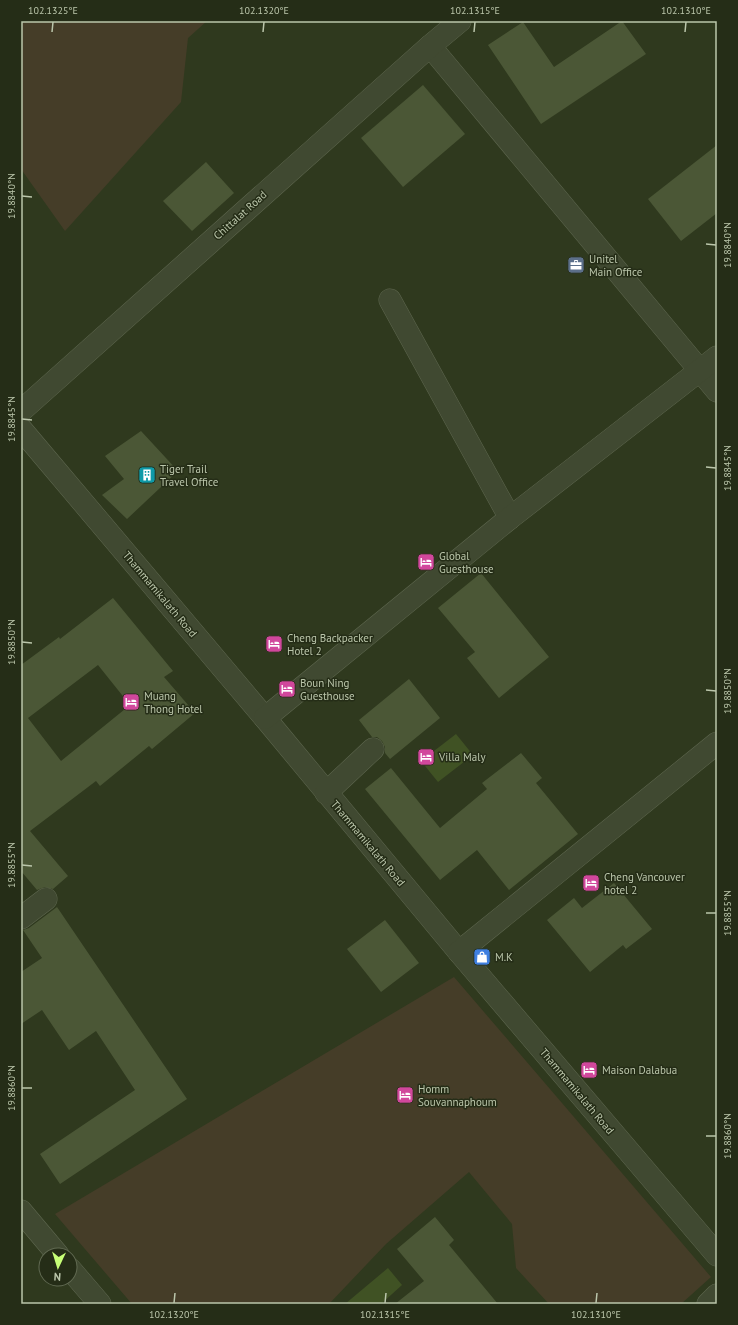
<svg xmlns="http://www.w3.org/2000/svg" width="738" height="1325" font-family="'PT Sans',sans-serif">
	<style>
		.green { fill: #453d28 }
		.water { fill: #405224 }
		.building { fill: #4b5736; fill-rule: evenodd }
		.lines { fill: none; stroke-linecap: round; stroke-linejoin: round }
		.minor-casing { stroke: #5e674f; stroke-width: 23 }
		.minor { stroke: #404931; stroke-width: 22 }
		.ticks { fill: none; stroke: #bbc6ab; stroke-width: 1.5 }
		.labels { text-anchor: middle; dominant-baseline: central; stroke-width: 3; stroke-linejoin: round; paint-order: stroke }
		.street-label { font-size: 11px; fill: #bbc6ab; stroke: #252d17 }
		.poi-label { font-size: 11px; fill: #bbc6ab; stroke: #252d17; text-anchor: start }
		.neatline { fill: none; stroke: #bbc6ab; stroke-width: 1.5 }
		.ticks-label { font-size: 10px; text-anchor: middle; fill: #bbc6ab }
	</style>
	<rect width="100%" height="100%" fill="#2f391e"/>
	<g class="green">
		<path d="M21,21H207L188,38L181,102L65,231L21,169Z"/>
		<path d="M454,977L711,1277L681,1304H549L516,1268L512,1224L469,1172L386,1244L329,1304H132L55,1214Z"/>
	</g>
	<g class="water">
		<path d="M456,734L473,755L438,782L421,761Z"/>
		<path d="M388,1268L402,1285L381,1304H345Z"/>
	</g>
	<g class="building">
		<path d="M622,21L646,54L541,124L488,45L523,22L554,67Z"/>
		<path d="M423,85L465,134L403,187L361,138Z"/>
		<path d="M717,145V213L681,241L648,199Z"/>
		<path d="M206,162L234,193L192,231L163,201Z"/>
		<path d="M141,431L178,471L127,519L102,495L124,479L105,456Z"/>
		<path d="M481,573L549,657L499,698L467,658L475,652L438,608Z"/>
		<path d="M113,598L173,671L164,677L195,713L152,749L149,746L100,786L96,781L30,831L68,876L53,889L45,887L37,890L21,871V665L59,637L60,639ZM98,665L130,705L61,761L28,718Z"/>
		<path d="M409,679L440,718L390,759L385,753V747L382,741L377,737H372L359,720Z"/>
		<path d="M521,753L542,778L536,783L578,834L509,890L477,850L440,880L365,789L391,768L440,828L487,789L482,783Z"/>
		<path d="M614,883L652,929L626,949L623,945L590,972L547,920L574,898L582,908Z"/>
		<path d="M57,907L187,1099L60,1184L40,1154L135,1090L96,1031L69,1050L42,1010L21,1024V972L42,958L23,930L29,928Z"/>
		<path d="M385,920L419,963L381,992L347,949Z"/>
		<path d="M435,1217L454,1240L449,1245L498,1304H395L424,1281L397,1249Z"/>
	</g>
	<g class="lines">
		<defs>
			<g id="minor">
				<path d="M430,46L717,391"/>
				<path d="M390,300L510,518"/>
				<path d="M21,411L430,46L460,21"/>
				<path d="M21,429L265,718L459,952L717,1255"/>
				<path d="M265,718L510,518L717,357"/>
				<path d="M326,793L373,749"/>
				<path d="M21,918L46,899"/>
				<path d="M459,952L717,743"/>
				<path d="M21,1211L58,1255"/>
				<path d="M70,1269L100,1304"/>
				<path d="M708,1304L717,1295"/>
			</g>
		</defs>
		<use href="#minor" class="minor-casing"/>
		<use href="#minor" class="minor"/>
	</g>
	<path class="ticks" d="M52,32L53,22M263,32L264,22M474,32L475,22M685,32L686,22M22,196L32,197M706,244L716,245M22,419L32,420M706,467L716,468M22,642L32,643M706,690L716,691M22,865L32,866M706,913H716M22,1088H32M706,1136H716M174,1303L175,1293M385,1303L386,1293M596,1303L597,1293"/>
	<defs>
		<symbol id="office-square" viewBox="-11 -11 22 22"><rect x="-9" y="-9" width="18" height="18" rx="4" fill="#5c6f8a" stroke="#252d17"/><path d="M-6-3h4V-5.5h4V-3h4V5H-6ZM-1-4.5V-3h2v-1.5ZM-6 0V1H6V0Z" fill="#fff"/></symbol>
		<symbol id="building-square" viewBox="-11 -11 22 22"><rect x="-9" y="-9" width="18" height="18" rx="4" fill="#0f9aa8" stroke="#252d17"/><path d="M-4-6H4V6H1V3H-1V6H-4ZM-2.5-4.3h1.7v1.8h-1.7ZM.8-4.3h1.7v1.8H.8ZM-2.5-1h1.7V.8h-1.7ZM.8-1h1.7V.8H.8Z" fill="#fff"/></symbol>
		<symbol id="hotel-square" viewBox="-11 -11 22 22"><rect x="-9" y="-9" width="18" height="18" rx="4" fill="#d1479c" stroke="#252d17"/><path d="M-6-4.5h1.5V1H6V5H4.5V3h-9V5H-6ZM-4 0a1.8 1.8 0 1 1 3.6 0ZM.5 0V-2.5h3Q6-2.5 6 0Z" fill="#fff"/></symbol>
		<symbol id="shop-square" viewBox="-11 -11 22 22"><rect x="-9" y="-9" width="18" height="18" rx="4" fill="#3f7fe0" stroke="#252d17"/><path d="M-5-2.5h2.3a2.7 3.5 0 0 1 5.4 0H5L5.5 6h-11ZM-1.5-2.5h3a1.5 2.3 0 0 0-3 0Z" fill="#fff"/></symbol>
	</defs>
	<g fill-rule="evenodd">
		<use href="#office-square" x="566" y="255" width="20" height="20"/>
		<use href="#building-square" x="137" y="465" width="20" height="20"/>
		<use href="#hotel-square" x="416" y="552" width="20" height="20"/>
		<use href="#hotel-square" x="264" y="634" width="20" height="20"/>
		<use href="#hotel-square" x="277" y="679" width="20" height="20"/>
		<use href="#hotel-square" x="121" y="692" width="20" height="20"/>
		<use href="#hotel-square" x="416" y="747" width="20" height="20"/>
		<use href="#hotel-square" x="581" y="873" width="20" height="20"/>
		<use href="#shop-square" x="472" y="947" width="20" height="20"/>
		<use href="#hotel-square" x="579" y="1060" width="20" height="20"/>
		<use href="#hotel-square" x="395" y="1085" width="20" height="20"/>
	</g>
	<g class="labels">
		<g class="street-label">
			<text transform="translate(240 215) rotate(-42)">Chittalat Road</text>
			<text transform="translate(160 594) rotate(50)">Thammamikalath Road</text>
			<text transform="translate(368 843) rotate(50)">Thammamikalath Road</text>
			<text transform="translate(577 1091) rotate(50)">Thammamikalath Road</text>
		</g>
		<g class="poi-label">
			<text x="589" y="259">Unitel<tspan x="589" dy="13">Main Office</tspan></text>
			<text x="160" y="469">Tiger Trail<tspan x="160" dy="13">Travel Office</tspan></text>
			<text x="439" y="556">Global<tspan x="439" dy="13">Guesthouse</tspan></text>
			<text x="287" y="638">Cheng Backpacker<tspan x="287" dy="13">Hotel 2</tspan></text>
			<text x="300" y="683">Boun Ning<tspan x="300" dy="13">Guesthouse</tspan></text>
			<text x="144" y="696">Muang<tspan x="144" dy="13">Thong Hotel</tspan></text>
			<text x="439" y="757">Villa Maly</text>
			<text x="604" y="877">Cheng Vancouver<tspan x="604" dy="13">hotel 2</tspan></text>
			<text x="495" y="957">M.K</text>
			<text x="602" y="1070">Maison Dalabua</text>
			<text x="418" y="1089">Homm<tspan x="418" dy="13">Souvannaphoum</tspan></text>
		</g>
	</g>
	<rect width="738" height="1325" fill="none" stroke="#252d17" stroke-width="44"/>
	<g transform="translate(58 1267) rotate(184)"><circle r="19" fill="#252d17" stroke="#616a52"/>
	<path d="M0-3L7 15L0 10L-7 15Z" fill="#c7ff77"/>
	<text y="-6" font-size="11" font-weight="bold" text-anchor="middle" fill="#bbc6ab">N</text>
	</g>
	<rect x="22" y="22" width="694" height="1281" class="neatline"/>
	<g class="ticks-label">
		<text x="53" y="14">102.1325°E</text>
		<text x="264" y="14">102.1320°E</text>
		<text x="475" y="14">102.1315°E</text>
		<text x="686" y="14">102.1310°E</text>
		<text transform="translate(11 196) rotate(-90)" y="4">19.8840°N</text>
		<text transform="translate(727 245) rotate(-90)" y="4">19.8840°N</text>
		<text transform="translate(11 419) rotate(-90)" y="4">19.8845°N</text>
		<text transform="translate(727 468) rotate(-90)" y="4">19.8845°N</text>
		<text transform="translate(11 642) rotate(-90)" y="4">19.8850°N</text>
		<text transform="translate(727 691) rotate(-90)" y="4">19.8850°N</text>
		<text transform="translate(11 865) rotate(-90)" y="4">19.8855°N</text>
		<text transform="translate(727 913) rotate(-90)" y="4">19.8855°N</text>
		<text transform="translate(11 1088) rotate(-90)" y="4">19.8860°N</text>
		<text transform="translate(727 1136) rotate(-90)" y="4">19.8860°N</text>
		<text x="174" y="1318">102.1320°E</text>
		<text x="385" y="1318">102.1315°E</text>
		<text x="596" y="1318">102.1310°E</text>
	</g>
</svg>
